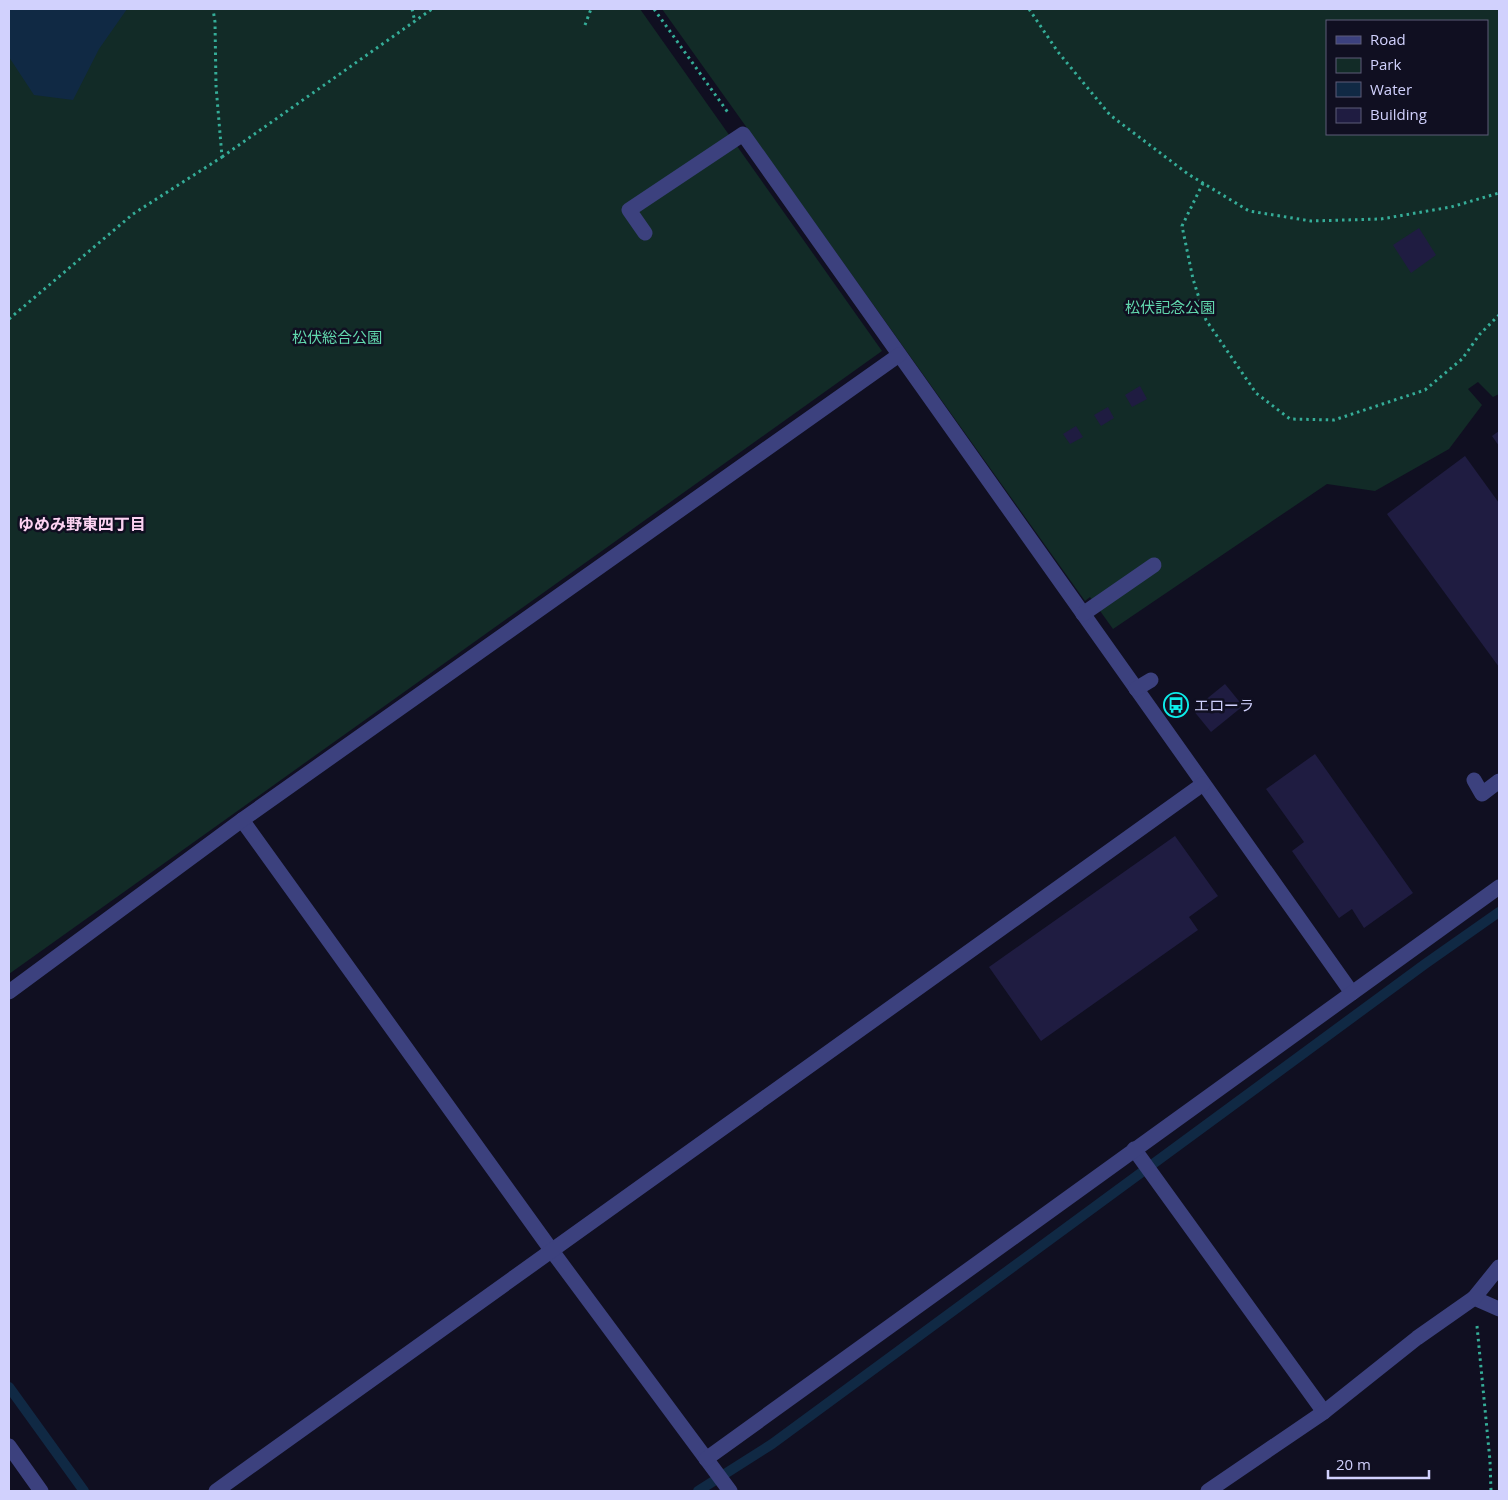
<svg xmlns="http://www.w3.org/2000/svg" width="1508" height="1500" font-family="'Open Sans','Noto Sans JP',sans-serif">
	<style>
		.green { fill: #122b27; fill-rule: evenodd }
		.water { fill: #102944 }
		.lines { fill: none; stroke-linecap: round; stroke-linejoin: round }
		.stream { stroke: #102944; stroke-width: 10 }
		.building { fill: #1f1c41 }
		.path { stroke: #35ad98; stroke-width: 3; stroke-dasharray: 2.5 4; stroke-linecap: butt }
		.minor { stroke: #3c417e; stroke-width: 15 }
		.labels { text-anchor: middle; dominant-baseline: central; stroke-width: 5; stroke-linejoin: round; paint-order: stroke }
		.park-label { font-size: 15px; fill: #61d8ad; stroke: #100f21 }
		.poi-label { font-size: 15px; fill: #d1d1fd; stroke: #100f21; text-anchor: start }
		.neighbourhood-label { font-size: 16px; font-weight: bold; fill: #fdd3f2; stroke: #100f21 }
	</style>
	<rect width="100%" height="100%" fill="#100f21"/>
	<g class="green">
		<path d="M9,9H640L882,351L9,974Z"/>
		<path d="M662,9H1499V394L1493,397L1478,382L1468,389L1482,405L1449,449L1375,491L1327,484L1113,629L1090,597L1085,601ZM1327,21H1487V134H1327Z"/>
	</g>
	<path class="water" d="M9,9H127L99,49L73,100L34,95L9,57Z"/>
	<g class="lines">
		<g class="stream">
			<path d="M9,1387L84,1491"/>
			<path d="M698,1491L772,1444L1425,964L1499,912"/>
		</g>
	</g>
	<g class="building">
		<path d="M1419,228L1436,255L1411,273L1393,245Z"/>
		<path d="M1140,386L1147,399L1132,407L1125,395Z"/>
		<path d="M1108,407L1114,418L1101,426L1094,415Z"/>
		<path d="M1076,426L1083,437L1070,444L1063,434Z"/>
		<path d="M1499,431V446L1492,436Z"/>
		<path d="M1465,456L1499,503V667L1387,514Z"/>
		<path d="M1225,684L1243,706L1211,732L1193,710Z"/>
		<path d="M1315,754L1413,893L1364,928L1352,909L1339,918L1292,851L1304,842L1266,789Z"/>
		<path d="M1175,836L1218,896L1189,917L1198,930L1041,1041L989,967Z"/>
	</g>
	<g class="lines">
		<g class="path">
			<path d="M412,9L415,22"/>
			<path d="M654,9L729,114"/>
			<path d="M1029,9L1058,52L1110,115L1188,174L1249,211L1311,221L1381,219L1451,207L1499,193"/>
			<path d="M585,25L591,9"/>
			<path d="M222,157L432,9"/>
			<path d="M1203,183L1182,226L1193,279L1206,320L1256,393L1290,419L1334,420L1425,390L1462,359L1480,334L1499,315"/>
			<path d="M9,319L133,214L222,157L216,86L215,22L213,9"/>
			<path d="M1477,1326L1490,1461L1491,1491"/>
		</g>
		<g class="minor">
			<path d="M645,233L629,210L743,134L1352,993"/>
			<path d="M1083,614L1154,565"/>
			<path d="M1136,689L1151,680"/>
			<path d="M1474,780L1482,794L1499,781"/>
			<path d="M242,820L552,1251L730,1491"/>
			<path d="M9,992L242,820L899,355"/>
			<path d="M1134,1149L1324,1412"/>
			<path d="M1474,1298L1499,1309"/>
			<path d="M9,1446L41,1491"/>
			<path d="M706,1459L1499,887"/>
			<path d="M216,1491L1203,784"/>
			<path d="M1208,1491L1324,1412L1417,1338L1474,1298L1499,1267"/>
		</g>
	</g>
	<defs>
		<symbol id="bus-ring" viewBox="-11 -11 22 22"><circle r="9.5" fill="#100f21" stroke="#0dedea" stroke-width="1.5"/><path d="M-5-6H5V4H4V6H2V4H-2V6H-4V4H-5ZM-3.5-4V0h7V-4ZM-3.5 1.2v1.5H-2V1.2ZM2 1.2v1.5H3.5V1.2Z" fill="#0dedea"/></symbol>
	</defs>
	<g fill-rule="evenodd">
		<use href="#bus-ring" x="1162" y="691" width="28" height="28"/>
	</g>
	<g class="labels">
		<g class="park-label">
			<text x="1170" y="307">松伏記念公園</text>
			<text x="337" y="337">松伏総合公園</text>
		</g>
		<g class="poi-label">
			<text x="1194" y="705">エローラ</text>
		</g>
		<g class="neighbourhood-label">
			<text x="82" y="524">ゆめみ野東四丁目</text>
		</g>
	</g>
	<rect width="1508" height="1500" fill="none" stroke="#d1d1fd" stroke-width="20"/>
	<rect x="1326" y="20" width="162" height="115" fill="#100f21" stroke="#5d5d79"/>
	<rect x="1336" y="36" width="25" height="8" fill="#3c417e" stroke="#5d5d79"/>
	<text x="1370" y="45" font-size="15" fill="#d1d1fd">Road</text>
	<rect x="1336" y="58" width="25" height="15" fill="#122b27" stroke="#5d5d79"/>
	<text x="1370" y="70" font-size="15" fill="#d1d1fd">Park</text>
	<rect x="1336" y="82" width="25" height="15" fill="#102944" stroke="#5d5d79"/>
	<text x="1370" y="95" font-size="15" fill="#d1d1fd">Water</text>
	<rect x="1336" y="108" width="25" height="15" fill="#1f1c41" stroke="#5d5d79"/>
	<text x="1370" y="120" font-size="15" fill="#d1d1fd">Building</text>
	<path d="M1328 1470v8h101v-8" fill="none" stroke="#d1d1fd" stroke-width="2.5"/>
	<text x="1336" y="1470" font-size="15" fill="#d1d1fd" stroke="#100f21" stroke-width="4" paint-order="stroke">20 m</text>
</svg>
